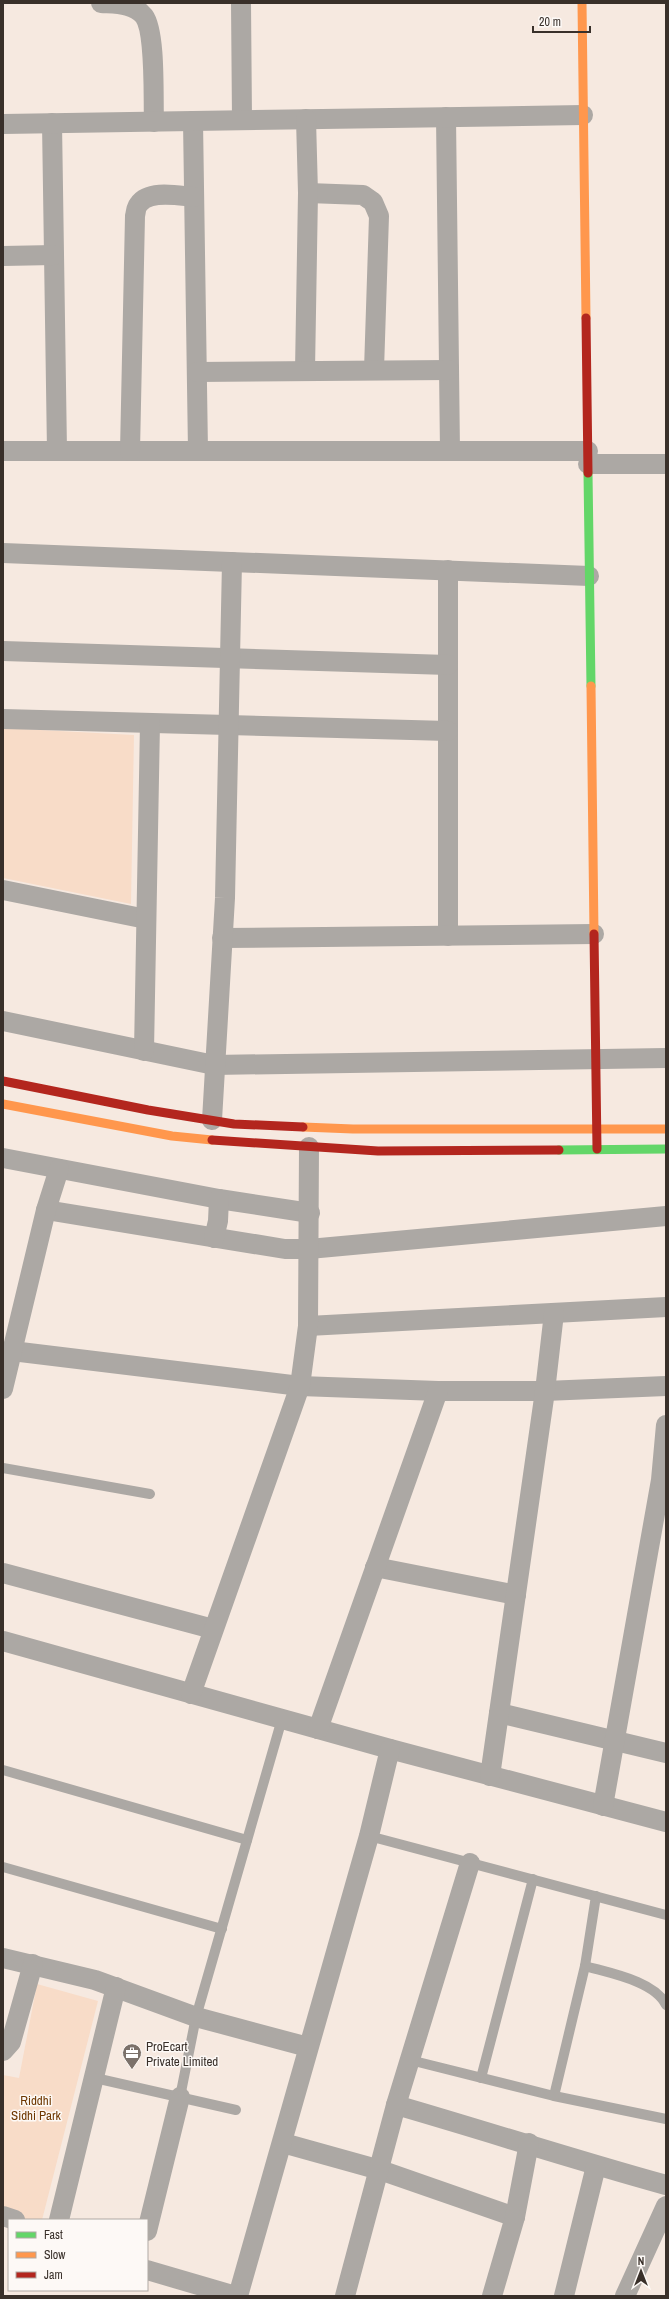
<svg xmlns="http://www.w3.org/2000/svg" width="669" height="2299" font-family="'Archivo Narrow',sans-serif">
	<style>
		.green { fill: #f8dcc8 }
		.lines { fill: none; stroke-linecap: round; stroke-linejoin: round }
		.lane { stroke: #aca8a4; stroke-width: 10 }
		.street { stroke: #aca8a4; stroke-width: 20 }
		.fast { stroke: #63d668; stroke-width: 9 }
		.slow { stroke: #ff974d; stroke-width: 9 }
		.jam { stroke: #b3261e; stroke-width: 9 }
		.labels { text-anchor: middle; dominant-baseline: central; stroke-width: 3; stroke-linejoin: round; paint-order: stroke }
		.poi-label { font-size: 13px; fill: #39302a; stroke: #fdf9f6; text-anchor: start }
		.park-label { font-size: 13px; fill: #6e3700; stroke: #fdf9f6 }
	</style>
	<rect width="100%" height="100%" fill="#f6e9e0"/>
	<g class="green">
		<path d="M3,728L134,735L131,904L3,878Z"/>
		<path d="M37,1984L98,2001L42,2220H18L3,2215V2075L19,2078Z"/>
	</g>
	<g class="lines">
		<g class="lane">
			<path d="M3,1468L150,1494"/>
			<path d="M3,1770L247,1840"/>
			<path d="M369,1836L666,1915"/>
			<path d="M3,1867L222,1929"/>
			<path d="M585,1966C609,1973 655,1981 666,2005"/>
			<path d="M410,2060L554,2096L666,2119"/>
			<path d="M95,2078L236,2110"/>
			<path d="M481,2078L533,1879"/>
			<path d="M554,2096L585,1966L596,1896"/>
			<path d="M180,2097L196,2017L282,1719"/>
		</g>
		<g class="street">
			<path d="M101,3C115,4 134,3 144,16C156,32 153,98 154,122"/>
			<path d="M241,3L242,120"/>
			<path d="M446,117L450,451"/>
			<path d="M193,121L198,451"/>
			<path d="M52,123L57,451"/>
			<path d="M3,124L583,115"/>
			<path d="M308,193L363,195L373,202L379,216L374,370"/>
			<path d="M3,256L54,255"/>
			<path d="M305,371L308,193L306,119"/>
			<path d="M197,372L449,370"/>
			<path d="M3,451H588"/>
			<path d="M130,451L135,216C136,212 136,206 139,204C149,189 180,196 194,197"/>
			<path d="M588,464H666"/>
			<path d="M3,553L589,576"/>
			<path d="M448,570V936"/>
			<path d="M3,651L448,665"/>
			<path d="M3,719L448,731"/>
			<path d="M3,890L146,919"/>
			<path d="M222,938L594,934"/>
			<path d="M3,1021L214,1065L666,1058"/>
			<path d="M144,1051L150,723"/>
			<path d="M212,1120L225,898L232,562"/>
			<path d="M3,1158L219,1199L310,1213"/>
			<path d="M46,1210L285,1249H309L666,1216"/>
			<path d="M214,1238L218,1221L219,1199"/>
			<path d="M308,1326L666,1307"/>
			<path d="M12,1351L300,1386L438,1391H545L666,1386"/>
			<path d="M3,1389L46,1210L59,1169"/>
			<path d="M375,1567L516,1595"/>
			<path d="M3,1573L213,1629"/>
			<path d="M3,1641L390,1749L666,1822"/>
			<path d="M191,1694L300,1386L308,1326L309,1147"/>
			<path d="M499,1713L666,1753"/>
			<path d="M318,1729L438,1391"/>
			<path d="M490,1776L545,1391L554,1313"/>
			<path d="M603,1806L661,1480L666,1425"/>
			<path d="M3,1958L95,1980L196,2017L308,2047"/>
			<path d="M3,2051L11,2042L33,1964"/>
			<path d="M396,2105C486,2131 575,2160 666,2185"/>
			<path d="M283,2143L380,2170L515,2217"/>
			<path d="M3,2216L15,2220"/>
			<path d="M59,2220L116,1987"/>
			<path d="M147,2231L180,2097"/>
			<path d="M147,2270L236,2296"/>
			<path d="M238,2296L369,1836L390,1749"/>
			<path d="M345,2296L396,2105L470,1863"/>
			<path d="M492,2296L515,2217L529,2143"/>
			<path d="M564,2296L596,2166"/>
			<path d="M625,2296L666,2206"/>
		</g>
		<g class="fast">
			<path d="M588,473L591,686"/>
			<path d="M559,1150L666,1149"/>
		</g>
		<g class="slow">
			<path d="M582,3L586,318"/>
			<path d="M591,686L594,934"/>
			<path d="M3,1104L172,1136L212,1140"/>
			<path d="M303,1127L353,1129H666"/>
		</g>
		<g class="jam">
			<path d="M586,318L588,473"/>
			<path d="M594,934L597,1149"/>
			<path d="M3,1081L148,1110L234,1124L303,1127"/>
			<path d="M212,1140L378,1151L559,1150"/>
		</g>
	</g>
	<defs>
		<symbol id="office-pin" viewBox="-11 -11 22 30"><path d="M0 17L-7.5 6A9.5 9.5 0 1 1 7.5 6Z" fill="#7b716a" stroke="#fdf9f6"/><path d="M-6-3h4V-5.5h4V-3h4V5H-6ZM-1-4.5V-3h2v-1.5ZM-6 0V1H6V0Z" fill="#fff"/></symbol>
	</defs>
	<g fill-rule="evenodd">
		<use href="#office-pin" x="121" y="2042" width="22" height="30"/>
	</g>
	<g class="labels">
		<g class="poi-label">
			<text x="146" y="2046">ProEcart<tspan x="146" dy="15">Private Limited</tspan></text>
		</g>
		<g class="park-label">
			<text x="36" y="2100">Riddhi<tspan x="36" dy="15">Sidhi Park</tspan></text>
		</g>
	</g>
	<rect width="669" height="2299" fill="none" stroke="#39302a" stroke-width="8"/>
	<rect x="8" y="2219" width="140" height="72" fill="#fdf9f6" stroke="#afa9a4"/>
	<rect x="16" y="2232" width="20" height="6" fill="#63d668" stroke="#afa9a4"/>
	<text x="44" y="2239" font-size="12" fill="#39302a">Fast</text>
	<rect x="16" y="2252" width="20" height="6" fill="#ff974d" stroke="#afa9a4"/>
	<text x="44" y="2259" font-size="12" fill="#39302a">Slow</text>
	<rect x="16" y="2272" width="20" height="6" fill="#b3261e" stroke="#afa9a4"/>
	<text x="44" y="2279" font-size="12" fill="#39302a">Jam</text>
	<g transform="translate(641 2271)" stroke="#fdf9f6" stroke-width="3" paint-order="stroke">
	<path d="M0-3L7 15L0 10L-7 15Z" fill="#39302a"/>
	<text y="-6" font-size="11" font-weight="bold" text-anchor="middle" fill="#39302a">N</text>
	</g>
	<path d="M533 26v6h57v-6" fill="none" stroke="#39302a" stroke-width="2"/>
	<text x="539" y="26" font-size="12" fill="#39302a" stroke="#fdf9f6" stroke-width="3" paint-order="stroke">20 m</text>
</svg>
